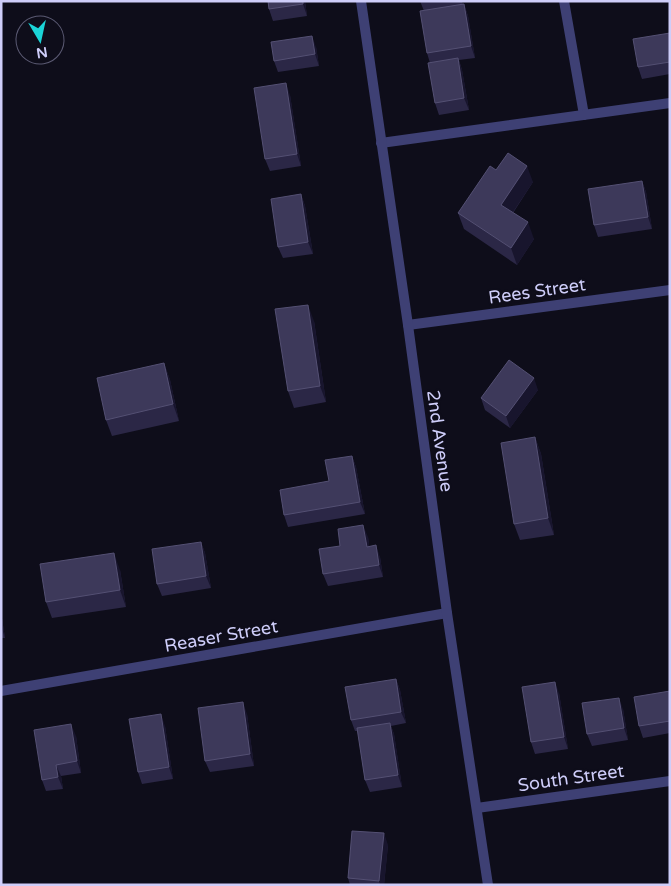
<svg xmlns="http://www.w3.org/2000/svg" width="671" height="886" font-family="'Varela Round',sans-serif">
	<style>
		.lines { fill: none; stroke-linecap: round; stroke-linejoin: round }
		.service { stroke: #3e4074; stroke-width: 10 }
		.minor { stroke: #3e4074; stroke-width: 10 }
		.tertiary { stroke: #3e4074; stroke-width: 10 }
		.wall { fill: #2b2746 }
		.shaded-wall { fill: #18152d }
		.building { fill: #3d395a; stroke: #545073 }
		.labels { text-anchor: middle; dominant-baseline: central; stroke-width: 4.5; stroke-linejoin: round; paint-order: stroke }
		.street-label { font-size: 18px; fill: #cecdf9; stroke: #0e0d1a }
	</style>
	<rect width="100%" height="100%" fill="#0e0d1a"/>
	<g class="lines">
		<g class="service">
			<path d="M564,1L584,115"/>
			<path d="M381,143L670,103"/>
		</g>
		<g class="minor">
			<path d="M408,325L670,290"/>
			<path d="M1,691L447,613"/>
			<path d="M477,808L670,781"/>
		</g>
		<path class="tertiary" d="M361,1L408,325L447,613L488,885"/>
	</g>
	<g class="wall">
		<path d="M268,1H305L307,16L273,21L269,9Z"/>
		<path d="M420,1H462L463,5L464,4L468,16L475,58L459,60L462,70L469,110L439,115L435,103L430,63L427,53L424,11Z"/>
		<path d="M670,33V74L642,79L638,67Z"/>
		<path d="M316,47L319,66L278,72L274,61Z"/>
		<path d="M290,95L301,166L270,171L265,159Z"/>
		<path d="M496,170L533,182L513,213L534,239L517,265L464,229L458,213Z"/>
		<path d="M642,181L646,192L652,229L598,237L594,225Z"/>
		<path d="M301,194L305,206L313,254L283,258L278,247Z"/>
		<path d="M314,321L326,402L294,408L288,391Z"/>
		<path d="M164,363L170,380L179,421L112,436L106,420Z"/>
		<path d="M538,390L510,428L485,410L481,398Z"/>
		<path d="M535,437L541,454L554,535L520,540L514,524Z"/>
		<path d="M352,456L356,467L365,514L288,527L284,515L329,481Z"/>
		<path d="M368,537L369,546L380,557L383,577L328,586L323,574L340,546Z"/>
		<path d="M201,542L205,553L211,588L162,596L157,584Z"/>
		<path d="M120,570L126,607L52,618L46,602Z"/>
		<path d="M1,612L5,638H1Z"/>
		<path d="M396,679L400,690L406,723L391,726L394,734L402,787L370,792L365,780L358,731H355L351,720Z"/>
		<path d="M670,691V733L643,738L639,726Z"/>
		<path d="M559,693L568,749L535,754L531,742Z"/>
		<path d="M623,709L628,740L592,746L587,734Z"/>
		<path d="M247,714L254,766L210,772L205,761Z"/>
		<path d="M165,726L173,779L142,784L138,772Z"/>
		<path d="M76,736L81,773L61,776L63,789L46,791L42,780Z"/>
		<path d="M388,845L384,885H350L348,878Z"/>
	</g>
	<g class="shaded-wall">
		<path d="M303,1H305L307,16L303,4Z"/>
		<path d="M464,4L468,16L475,58L471,46Z"/>
		<path d="M312,36L316,47L319,66L315,54Z"/>
		<path d="M458,58L462,70L469,110L464,98Z"/>
		<path d="M286,83L290,95L301,166L297,154Z"/>
		<path d="M527,166L533,182L507,221L501,205Z"/>
		<path d="M642,181L646,192L652,229L648,217Z"/>
		<path d="M301,194L305,206L313,254L308,242Z"/>
		<path d="M528,222L534,239L517,265L511,248Z"/>
		<path d="M308,305L314,321L326,402L320,386Z"/>
		<path d="M164,363L170,380L179,421L173,404Z"/>
		<path d="M534,378L538,390L510,428L506,416Z"/>
		<path d="M535,437L541,454L554,535L548,518Z"/>
		<path d="M352,456L356,467L365,514L360,502Z"/>
		<path d="M363,525L368,537L371,558L367,547Z"/>
		<path d="M201,542L205,553L211,588L206,576Z"/>
		<path d="M376,545L380,557L383,577L379,565Z"/>
		<path d="M114,553L120,570L126,607L120,590Z"/>
		<path d="M1,612L5,638L1,626Z"/>
		<path d="M396,679L400,690L406,723L401,712Z"/>
		<path d="M555,682L559,693L568,749L564,737Z"/>
		<path d="M619,698L623,709L628,740L624,728Z"/>
		<path d="M243,702L247,714L254,766L250,754Z"/>
		<path d="M161,714L165,726L173,779L169,767Z"/>
		<path d="M390,723L394,734L402,787L398,775Z"/>
		<path d="M71,724L76,736L81,773L77,761Z"/>
		<path d="M56,765L61,776L63,789L58,777Z"/>
		<path d="M1,769L3,783L1,777Z"/>
		<path d="M384,833L388,845L384,885H380L379,881Z"/>
	</g>
	<g class="building">
		<path d="M268,1H303V4L269,9Z"/>
		<path d="M464,4L471,46L427,53L420,11Z"/>
		<path d="M670,33V62L638,67L633,39Z"/>
		<path d="M312,36L315,54L274,61L271,42Z"/>
		<path d="M458,58L464,98L435,103L428,63Z"/>
		<path d="M286,83L297,154L265,159L254,88Z"/>
		<path d="M508,153L527,166L501,205L528,222L511,248L458,213L490,166L496,170Z"/>
		<path d="M642,181L648,217L594,225L588,189Z"/>
		<path d="M301,194L308,242L278,247L271,199Z"/>
		<path d="M308,305L320,386L288,391L275,309Z"/>
		<path d="M509,360L534,378L506,416L481,398Z"/>
		<path d="M164,363L173,404L106,420L97,378Z"/>
		<path d="M535,437L548,518L514,524L501,443Z"/>
		<path d="M352,456L360,502L284,515L280,490L329,481L325,460Z"/>
		<path d="M363,525L367,547L376,545L379,565L323,574L319,549L340,546L338,529Z"/>
		<path d="M201,542L206,576L157,584L152,549Z"/>
		<path d="M114,553L120,590L46,602L40,564Z"/>
		<path d="M396,679L401,712L351,720L345,687Z"/>
		<path d="M555,682L564,737L531,742L522,687Z"/>
		<path d="M670,691V721L639,726L634,697Z"/>
		<path d="M619,698L624,728L587,734L582,703Z"/>
		<path d="M243,702L250,754L205,761L198,708Z"/>
		<path d="M161,714L169,767L138,772L129,719Z"/>
		<path d="M390,723L398,775L365,780L357,728Z"/>
		<path d="M71,724L77,761L56,765L58,777L42,780L34,730Z"/>
		<path d="M352,831L384,833L379,881L348,878Z"/>
	</g>
	<g class="labels">
		<g class="street-label">
			<text transform="translate(537 291) rotate(-8)">Rees Street</text>
			<text transform="translate(440 441) rotate(82)">2nd Avenue</text>
			<text transform="translate(221 636) rotate(-10)">Reaser Street</text>
			<text transform="translate(571 778) rotate(-8)">South Street</text>
		</g>
	</g>
	<rect width="671" height="886" fill="none" stroke="#cecdf9" stroke-width="5"/>
	<g transform="translate(40 40) rotate(171)"><circle r="24" fill="#0e0d1a" stroke="#5b5a73"/>
	<path d="M0-4L9 19L0 12L-9 19Z" fill="#1bd4d7"/>
	<text y="-8" font-size="14" font-weight="bold" text-anchor="middle" fill="#cecdf9">N</text>
	</g>
</svg>
